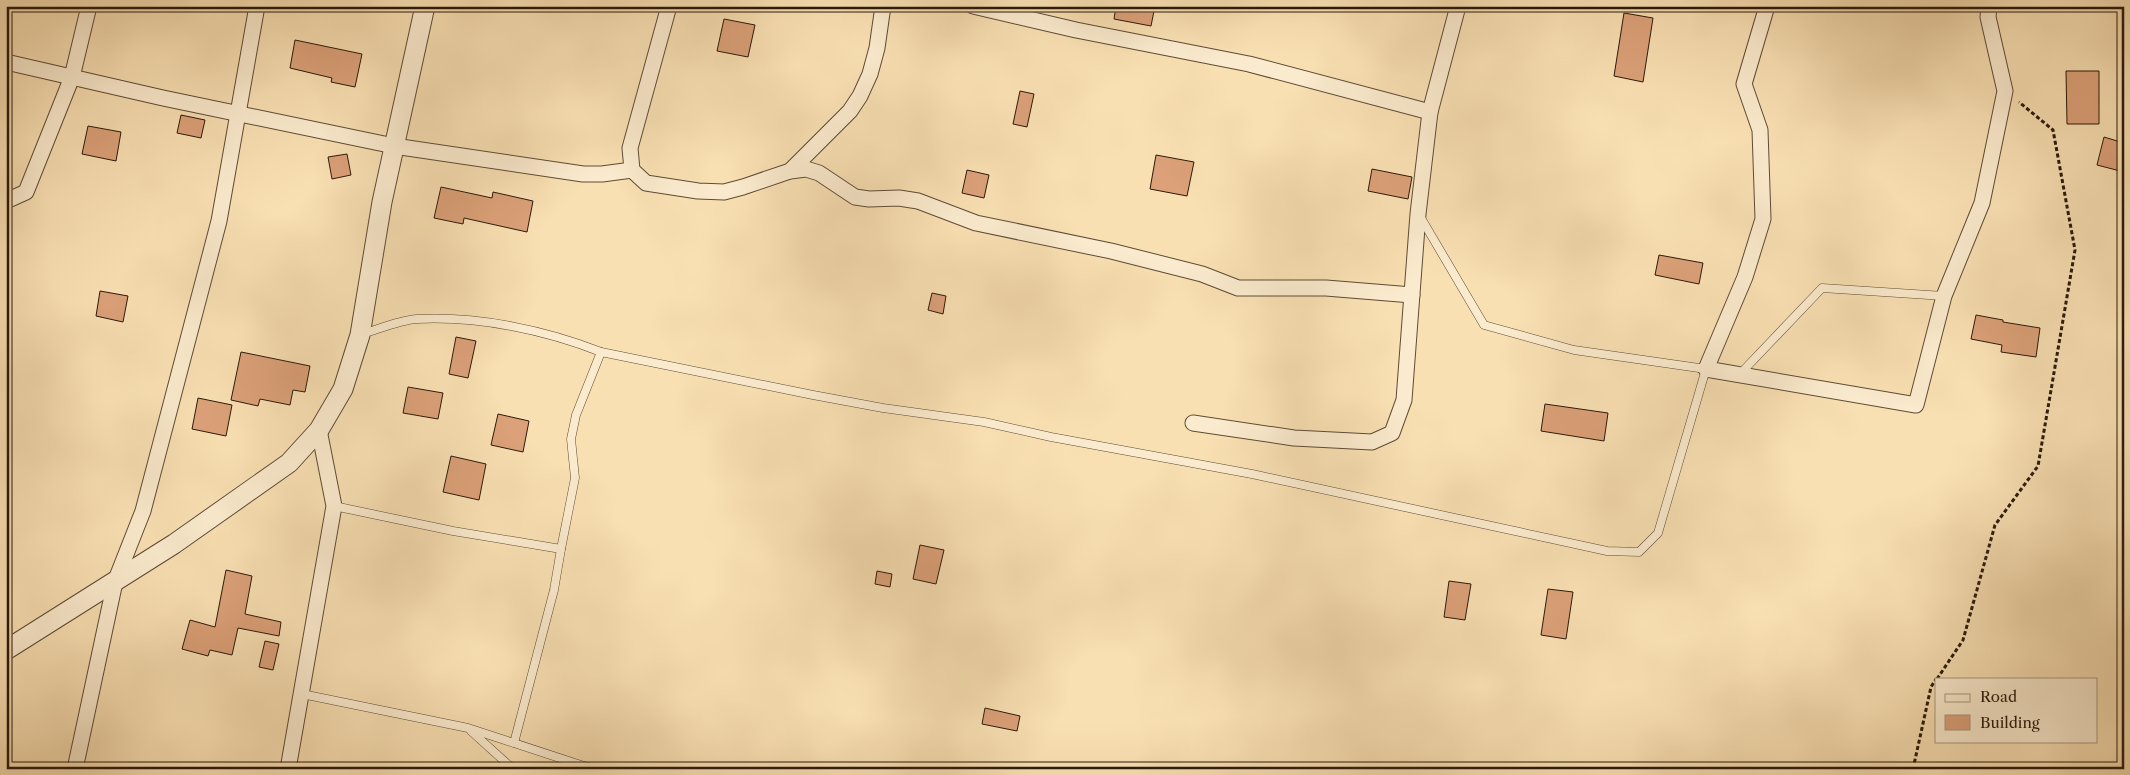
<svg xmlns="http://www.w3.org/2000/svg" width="2130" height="775" font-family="'Libre Caslon Text',serif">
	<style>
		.building { fill: #dca179; stroke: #2a190b }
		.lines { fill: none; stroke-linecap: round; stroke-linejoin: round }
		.service-casing { stroke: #5e4b35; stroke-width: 9 }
		.minor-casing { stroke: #5e4b35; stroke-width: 17 }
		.tertiary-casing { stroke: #5e4b35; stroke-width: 21 }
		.path { stroke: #2a190b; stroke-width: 3; stroke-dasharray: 4 2.5; stroke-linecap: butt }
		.service { stroke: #fbebce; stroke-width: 8 }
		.minor { stroke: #fbebce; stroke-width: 15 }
		.tertiary { stroke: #fbebce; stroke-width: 19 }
	</style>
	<rect width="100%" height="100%" fill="#f9e0b3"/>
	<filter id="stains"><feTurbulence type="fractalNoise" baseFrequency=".004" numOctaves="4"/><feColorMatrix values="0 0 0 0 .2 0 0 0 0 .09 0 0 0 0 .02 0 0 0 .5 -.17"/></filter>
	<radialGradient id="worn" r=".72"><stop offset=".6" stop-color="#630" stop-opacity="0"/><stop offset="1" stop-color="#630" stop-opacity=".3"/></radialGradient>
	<g class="building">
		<path d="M1116,6H1155L1151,26L1114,19Z"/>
		<path d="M1624,13L1653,18L1643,82L1614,76Z"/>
		<path d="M724,19L755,25L748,57L717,51Z"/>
		<path d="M295,40L362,54L355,87L331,82L332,78L290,68Z"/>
		<path d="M2066,71H2099V124H2067Z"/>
		<path d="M1020,91L1034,94L1027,127L1013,124Z"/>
		<path d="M181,115L205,120L201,138L177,133Z"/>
		<path d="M88,126L121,132L116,161L82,154Z"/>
		<path d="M2104,137L2124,143V172L2097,165Z"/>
		<path d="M347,154L351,175L332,179L328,157Z"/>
		<path d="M1156,155L1194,162L1187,196L1150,189Z"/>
		<path d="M1372,169L1412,177L1408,199L1368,191Z"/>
		<path d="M967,170L989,175L984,198L962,193Z"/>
		<path d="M441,187L492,198L493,192L533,201L527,232L464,218L463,224L434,218Z"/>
		<path d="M1659,255L1703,263L1699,284L1655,275Z"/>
		<path d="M100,291L128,296L123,322L96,316Z"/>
		<path d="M932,293L946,296L943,314L928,310Z"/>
		<path d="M1976,315L2003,320V322L2040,328L2036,357L2001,352L2002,345L1971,339Z"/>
		<path d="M456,337L476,341L468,378L449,374Z"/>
		<path d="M241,352L310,366L305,392L293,390L290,405L260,399L258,406L231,400Z"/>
		<path d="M408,387L443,393L438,419L403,413Z"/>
		<path d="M198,398L232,405L226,436L192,429Z"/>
		<path d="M1545,404L1608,413L1604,441L1541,431Z"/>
		<path d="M498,414L529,421L523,452L491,445Z"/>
		<path d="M451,456L486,464L479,500L443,492Z"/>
		<path d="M920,545L944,550L936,584L913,579Z"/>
		<path d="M226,570L252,576L245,614L281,622L279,636L238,628L232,655L210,650L208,656L182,649L190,620L215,627Z"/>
		<path d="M877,571L892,574L890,587L875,584Z"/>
		<path d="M1449,581L1471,584L1465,620L1444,617Z"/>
		<path d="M1548,589L1573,592L1566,639L1541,635Z"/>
		<path d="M265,641L279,644L273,670L259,667Z"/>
		<path d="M985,708L1020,716L1017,731L982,724Z"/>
	</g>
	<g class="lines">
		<defs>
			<g id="service">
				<path d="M601,352L813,395L883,408L984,422L1051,437L1252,474L1607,551L1639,552L1658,533L1706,369L1574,350L1484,325L1421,218"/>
				<path d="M1739,375L1822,288L1944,296"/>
				<path d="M334,506L453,531L561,549L575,478L571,439L576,415L601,352C545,330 479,316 417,319C400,320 379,329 362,334"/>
				<path d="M302,694L468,728L584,766L598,769"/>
				<path d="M471,731L513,769"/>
				<path d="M514,743L554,590L561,549"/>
			</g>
			<g id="minor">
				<path d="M669,6L630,148L632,170L646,183L698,191L724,192L743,187L790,171L806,169L819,173L855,197L869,199L899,198L918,201L976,223L1111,251L1202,274L1238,288H1326L1412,295"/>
				<path d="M973,6L1076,30L1249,64L1430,112"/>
				<path d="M1767,6L1744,84L1760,130L1763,219L1745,277L1706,369L1916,405L1944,296L1982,203L2005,91L1988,17L1989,6"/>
				<path d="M6,62L163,98L394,146L583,174H602L632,170"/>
				<path d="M790,171L850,111L860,96L870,74L877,48L883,6"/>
				<path d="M6,201L26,192L72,77L89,6"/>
				<path d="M1193,423L1294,438L1372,442L1392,433L1404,400L1418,214L1430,112L1458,6"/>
				<path d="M75,769L115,582L143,511L219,221L257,6"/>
				<path d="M288,769L334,506L319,430"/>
			</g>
			<path id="tertiary" d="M6,650L174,544L289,463L319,430L343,389L360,335L382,202L425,6"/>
		</defs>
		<use href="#service" class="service-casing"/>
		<use href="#minor" class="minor-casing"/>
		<use href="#tertiary" class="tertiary-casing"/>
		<g class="path">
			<path d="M1937,679L1963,640L1995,525L2038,466L2075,250L2053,130L2019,102"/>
			<path d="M1913,769L1931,687L1936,679"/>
		</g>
		<use href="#service" class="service"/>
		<use href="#minor" class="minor"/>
		<use href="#tertiary" class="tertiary"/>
	</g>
	<rect width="2130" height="775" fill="none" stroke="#f9e0b3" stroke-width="25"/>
	<rect x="8" y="8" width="2115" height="760" fill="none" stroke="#2a190b" stroke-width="2.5"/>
	<rect x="12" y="12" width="2105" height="750" fill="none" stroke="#2a190b"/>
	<rect x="1935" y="678" width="162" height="65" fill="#fbebce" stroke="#a79780"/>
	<rect x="1945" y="694" width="25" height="8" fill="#fbebce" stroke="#a79780"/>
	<text x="1980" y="702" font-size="15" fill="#2a190b">Road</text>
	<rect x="1945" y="715" width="25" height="15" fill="#dca179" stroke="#a79780"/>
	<text x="1980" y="728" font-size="15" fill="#2a190b">Building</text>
	<rect width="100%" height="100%" filter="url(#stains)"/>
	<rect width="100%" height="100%" fill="url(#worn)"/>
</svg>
